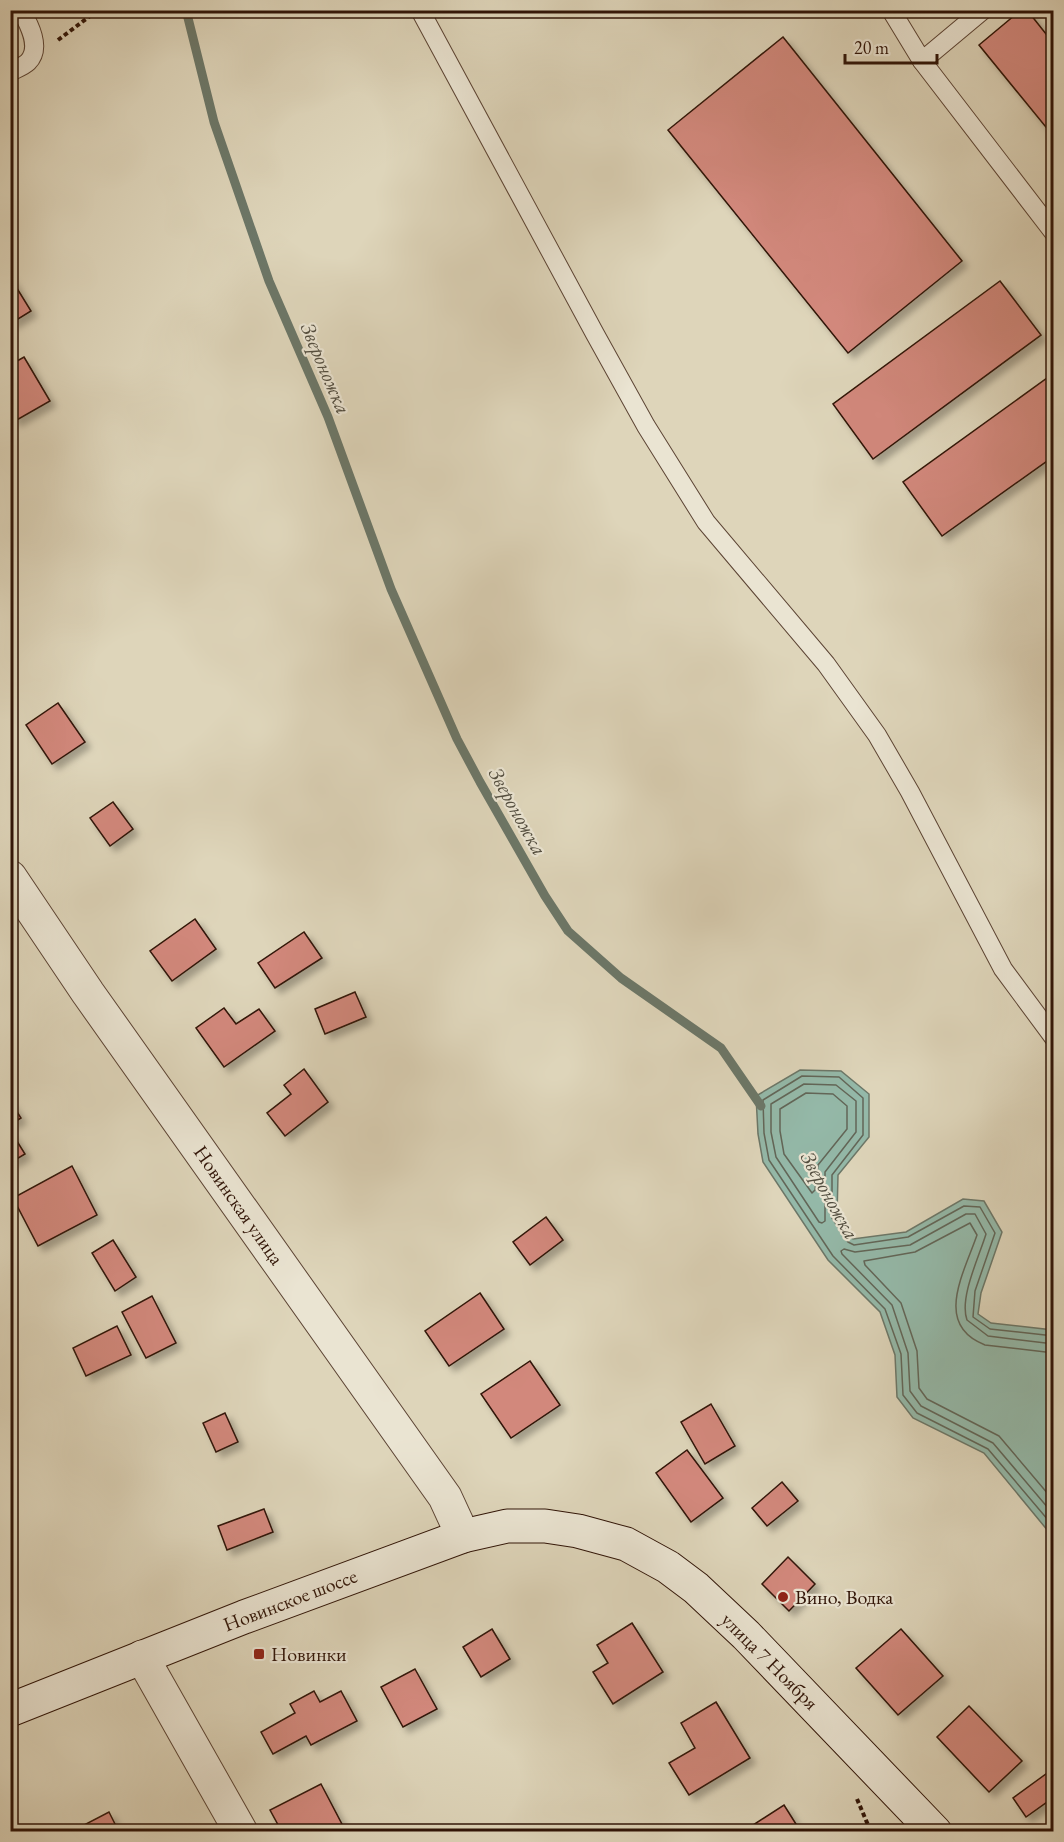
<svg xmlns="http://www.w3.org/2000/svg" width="1064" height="1842" font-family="'EB Garamond',serif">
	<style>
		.water { fill: #94b9a9; stroke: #6c7768; stroke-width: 1.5 }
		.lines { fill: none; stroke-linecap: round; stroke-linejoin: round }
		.shore { stroke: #626658; stroke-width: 1.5 }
		.stream { stroke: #6c7768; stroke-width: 9 }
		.building { fill: #d2887c; stroke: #301407; stroke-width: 1.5; filter: url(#shadow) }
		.service-casing { stroke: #5c4434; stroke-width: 20 }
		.minor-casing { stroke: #5c4434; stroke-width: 35 }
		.secondary-casing { stroke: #301407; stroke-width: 35 }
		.path { stroke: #301407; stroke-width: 4; stroke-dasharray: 4.5 3; stroke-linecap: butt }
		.service { stroke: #eae4d2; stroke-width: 18 }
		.minor { stroke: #eae4d2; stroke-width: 33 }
		.secondary { stroke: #eae4d2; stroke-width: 33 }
		.poi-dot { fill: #8f2418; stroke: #eae4d2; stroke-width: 2 }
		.labels { text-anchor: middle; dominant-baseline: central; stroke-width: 4.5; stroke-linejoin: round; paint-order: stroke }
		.street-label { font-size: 20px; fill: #301407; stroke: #eae4d2 }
		.poi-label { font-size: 20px; fill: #301407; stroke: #eae4d2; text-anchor: start }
		.water-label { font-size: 21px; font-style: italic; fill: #534e40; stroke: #eae4d2 }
	</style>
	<defs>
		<filter id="shadow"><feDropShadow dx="5.5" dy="5.5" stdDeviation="3" flood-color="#0004"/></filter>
	</defs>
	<rect width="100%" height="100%" fill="#ded5ba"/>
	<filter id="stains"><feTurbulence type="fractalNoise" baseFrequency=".00333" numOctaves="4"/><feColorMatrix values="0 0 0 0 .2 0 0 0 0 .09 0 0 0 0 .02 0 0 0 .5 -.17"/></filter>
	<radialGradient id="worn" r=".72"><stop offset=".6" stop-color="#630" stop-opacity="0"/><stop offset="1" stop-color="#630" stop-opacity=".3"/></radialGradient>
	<path class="water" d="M800,1070L841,1071L869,1094V1137L838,1175L837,1216L853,1239L906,1232L963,1199L984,1201L1002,1232L981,1293L978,1314L991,1323L1053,1330V1537L984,1453L913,1418L897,1397L895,1355L880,1312L828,1260L763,1162L758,1134L756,1096Z"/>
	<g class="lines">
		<g class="shore">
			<path d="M804,1084L836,1085L856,1101V1132L825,1172V1221L822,1223L819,1222L776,1157L771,1132V1104Z"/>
			<path d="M806,1093L833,1094L847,1106V1129L818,1165L815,1190L812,1193L784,1154L780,1131V1109Z"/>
			<path d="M1054,1336L990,1329L973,1317L975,1291L995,1233L980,1207L964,1206L908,1237L854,1245L848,1242L832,1218V1175L863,1135V1098L839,1077L802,1076L763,1100L764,1133L769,1160L833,1256L885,1309L901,1354L903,1395L917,1413L988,1449L1054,1527"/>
			<path d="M1054,1344L988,1336L967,1320C959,1298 979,1257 986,1234L975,1214H966L910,1245L855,1252L844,1249L841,1251L842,1254L892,1305L908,1353L910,1391L921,1406L993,1443L1054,1515"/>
			<path d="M1054,1353L985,1345C933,1325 964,1273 977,1235L970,1223L915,1252L864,1261L865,1265L901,1303L917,1351L919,1388L927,1399L999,1436L1054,1501"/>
		</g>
		<path class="stream" d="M186,10L214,122L269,281L328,417L391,589L457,739L480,782L545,896L568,931L621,978L721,1048L761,1106"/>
	</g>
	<g class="building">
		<path d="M1021,10H1027L1054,44V137L979,45Z"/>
		<path d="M783,37L962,261L848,353L668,130Z"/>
		<path d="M10,277L31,311L10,324Z"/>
		<path d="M1000,281L1041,335L873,459L833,404Z"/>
		<path d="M24,357L50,401L15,421L10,413V365Z"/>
		<path d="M1054,373V456L942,536L903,482Z"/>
		<path d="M58,703L85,742L52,764L26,725Z"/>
		<path d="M113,802L133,829L110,846L90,818Z"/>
		<path d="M195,919L216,949L172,981L150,951Z"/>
		<path d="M304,932L322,958L275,988L258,963Z"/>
		<path d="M355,992L366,1017L325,1034L315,1009Z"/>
		<path d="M224,1008L236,1024L259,1009L275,1031L224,1067L196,1028Z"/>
		<path d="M304,1069L328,1102L285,1136L267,1113L291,1094L284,1085Z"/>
		<path d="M10,1101L21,1118L10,1125Z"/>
		<path d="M10,1130L25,1154L10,1163Z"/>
		<path d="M72,1166L97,1215L38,1246L13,1198Z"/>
		<path d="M546,1217L563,1240L530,1265L513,1242Z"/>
		<path d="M113,1240L136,1277L115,1291L92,1253Z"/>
		<path d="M480,1293L504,1329L449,1366L425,1331Z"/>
		<path d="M152,1296L176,1343L146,1358L122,1312Z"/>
		<path d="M117,1326L131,1355L86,1376L73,1348Z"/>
		<path d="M530,1361L560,1405L511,1438L481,1394Z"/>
		<path d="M711,1404L735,1446L705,1464L681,1422Z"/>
		<path d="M225,1413L238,1442L216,1452L203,1423Z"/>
		<path d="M687,1450L723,1498L691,1522L656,1473Z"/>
		<path d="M782,1482L798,1501L767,1526L752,1508Z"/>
		<path d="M264,1509L273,1532L227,1550L218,1526Z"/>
		<path d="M788,1557L815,1584L789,1611L762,1584Z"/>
		<path d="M632,1623L663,1672L613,1704L593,1672L608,1663L597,1645Z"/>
		<path d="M492,1629L510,1659L481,1677L463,1647Z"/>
		<path d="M901,1629L943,1676L898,1715L856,1668Z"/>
		<path d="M415,1669L437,1709L403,1727L381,1687Z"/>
		<path d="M314,1691L320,1702L341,1691L357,1721L311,1745L306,1736L273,1754L261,1732L295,1713L290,1704Z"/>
		<path d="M716,1702L750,1758L689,1795L669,1763L695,1748L681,1723Z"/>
		<path d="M969,1706L1022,1761L989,1792L937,1737Z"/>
		<path d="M1050,1771L1054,1776V1797L1026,1817L1013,1798Z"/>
		<path d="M321,1784L344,1828L336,1832H282L270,1810Z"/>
		<path d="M784,1805L801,1832H757L753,1825Z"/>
		<path d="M109,1812L119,1832H88L84,1825Z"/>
	</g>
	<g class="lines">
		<defs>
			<g id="service">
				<path d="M420,10L595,334L646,426L706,522L826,664L877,735L910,792L1003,969L1054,1038"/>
				<path d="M891,10L922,61L983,10"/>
				<path d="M922,61L1054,233"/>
				<path d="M10,72C16,69 24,66 28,62C42,48 29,24 21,10"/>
			</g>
			<g id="minor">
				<path d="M10,877L88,993L445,1497L463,1536"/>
				<path d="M142,1657L241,1832"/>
			</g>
			<path id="secondary" d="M10,1710L244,1617L463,1536L507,1526H545L578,1531L626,1544L668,1567L696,1588L746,1635L935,1832"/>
		</defs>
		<use href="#service" class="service-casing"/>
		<use href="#minor" class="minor-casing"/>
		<use href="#secondary" class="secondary-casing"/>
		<g class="path">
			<path d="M58,40L98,10"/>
			<path d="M857,1799L871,1832"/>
		</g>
		<use href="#service" class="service"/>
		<use href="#minor" class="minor"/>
		<use href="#secondary" class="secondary"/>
	</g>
	<g class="poi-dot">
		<circle cx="783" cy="1597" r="6"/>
		<rect x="253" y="1648" width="12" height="12" rx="3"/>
	</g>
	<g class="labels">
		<g class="street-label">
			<text transform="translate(239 1205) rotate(55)">Новинская улица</text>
			<text transform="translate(290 1600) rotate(-21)">Новинское шоссе</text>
			<text transform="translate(770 1661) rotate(45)">улица 7 Ноября</text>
		</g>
		<g class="poi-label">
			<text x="795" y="1597">Вино, Водка</text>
			<text x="271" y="1654">Новинки</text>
		</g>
		<g class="water-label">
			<text transform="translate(326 368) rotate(67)">Звероножка</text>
			<text transform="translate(518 811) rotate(61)">Звероножка</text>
			<text transform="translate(830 1195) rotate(61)">Звероножка</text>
		</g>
	</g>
	<rect width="1064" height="1842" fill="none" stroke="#ded5ba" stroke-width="36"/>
	<rect x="12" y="12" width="1040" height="1818" fill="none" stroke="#301407" stroke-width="3"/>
	<rect x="18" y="18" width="1028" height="1806" fill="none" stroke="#301407" stroke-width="1.5"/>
	<path d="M845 54v9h92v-9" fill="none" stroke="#301407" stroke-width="3"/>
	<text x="854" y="54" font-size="18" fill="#301407" stroke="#eae4d2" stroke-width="4.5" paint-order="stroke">20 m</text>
	<rect width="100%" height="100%" filter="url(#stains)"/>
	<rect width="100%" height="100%" fill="url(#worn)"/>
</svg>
